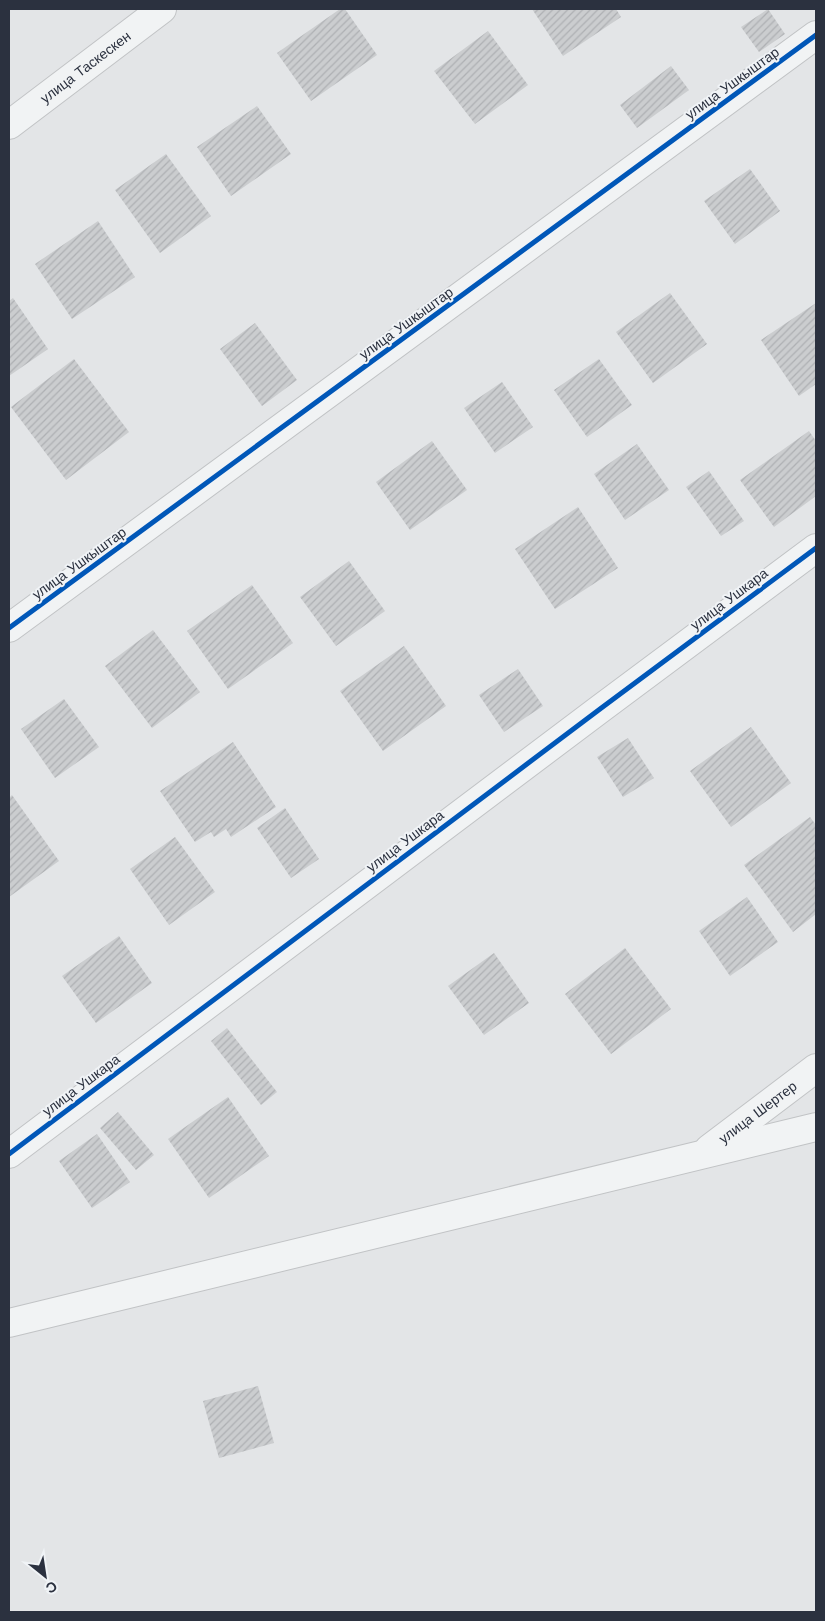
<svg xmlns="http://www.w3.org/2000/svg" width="825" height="1621" font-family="'Work Sans',sans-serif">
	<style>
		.building { fill: url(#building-hatch) }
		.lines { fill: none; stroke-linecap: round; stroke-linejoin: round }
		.minor-casing { stroke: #c1c3c5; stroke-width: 30 }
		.minor { stroke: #f1f3f4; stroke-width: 28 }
		.cycleway-casing { stroke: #f0f3f6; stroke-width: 8 }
		.cycleway { stroke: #0057b8; stroke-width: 5 }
		.labels { text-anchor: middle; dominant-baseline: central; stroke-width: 4; stroke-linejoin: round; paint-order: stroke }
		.street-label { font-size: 14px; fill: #2b313f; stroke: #f0f3f6 }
	</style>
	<defs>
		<pattern id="building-hatch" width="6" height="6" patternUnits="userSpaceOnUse" patternTransform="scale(1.25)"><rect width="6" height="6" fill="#cbcdcf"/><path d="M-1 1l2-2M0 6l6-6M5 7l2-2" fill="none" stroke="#aeb0b3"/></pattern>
	</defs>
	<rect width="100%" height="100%" fill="#e3e5e7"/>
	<g class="building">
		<path d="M340,9H345L377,55L311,101L277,53Z"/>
		<path d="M532,9H616L621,17L563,56Z"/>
		<path d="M768,9L785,34L759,52L741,27Z"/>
		<path d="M488,31L528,85L475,124L434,71Z"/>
		<path d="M671,66L689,90L637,128L620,105Z"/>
		<path d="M257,106L291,154L231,196L197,147Z"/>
		<path d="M166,154L211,216L160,253L115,190Z"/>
		<path d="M750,169L780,211L735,244L704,201Z"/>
		<path d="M98,221L135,277L72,319L35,264Z"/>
		<path d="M670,293L707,344L653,383L616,332Z"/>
		<path d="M13,298L48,349L9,376V301Z"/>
		<path d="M816,303V384L799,396L761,340Z"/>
		<path d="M255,323L297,380L262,406L220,349Z"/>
		<path d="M74,359L129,432L66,480L11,407Z"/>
		<path d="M599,359L632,405L587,437L554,390Z"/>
		<path d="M502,382L533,427L495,453L464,408Z"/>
		<path d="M809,431L816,441V496L774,527L740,480Z"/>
		<path d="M432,441L467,490L410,530L376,482Z"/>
		<path d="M637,444L669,490L625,520L594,474Z"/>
		<path d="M709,471L744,521L721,536L686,487Z"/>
		<path d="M578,507L618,568L555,609L515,549Z"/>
		<path d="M349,561L385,611L336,646L300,597Z"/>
		<path d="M252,585L293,643L228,689L187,631Z"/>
		<path d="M153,630L200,692L152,728L105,666Z"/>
		<path d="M404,646L446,706L383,751L340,691Z"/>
		<path d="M518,669L543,706L504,732L479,695Z"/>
		<path d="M64,699L99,747L55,778L21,729Z"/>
		<path d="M751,727L791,783L731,827L690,771Z"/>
		<path d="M628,738L654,778L623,797L597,757Z"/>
		<path d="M233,742L276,807L231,837L226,829L214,837L211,832L195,842L160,791Z"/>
		<path d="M12,795L59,861L9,897V798Z"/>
		<path d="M285,808L319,859L291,878L257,828Z"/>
		<path d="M810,817L816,825V914L793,932L744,865Z"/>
		<path d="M175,837L215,892L169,925L130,869Z"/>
		<path d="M747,897L778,942L730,976L699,931Z"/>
		<path d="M119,936L152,983L96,1023L62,976Z"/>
		<path d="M625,948L671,1009L611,1054L565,994Z"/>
		<path d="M494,953L529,1003L484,1035L448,986Z"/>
		<path d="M227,1028L277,1092L261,1105L211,1041Z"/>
		<path d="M228,1097L269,1156L209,1198L168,1139Z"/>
		<path d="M118,1112L154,1155L136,1170L100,1128Z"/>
		<path d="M97,1134L130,1182L92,1208L59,1161Z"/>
		<path d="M258,1386L274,1443L219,1458L203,1401Z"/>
	</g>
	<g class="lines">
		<defs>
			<g id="minor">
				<path id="s1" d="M9,125L162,9"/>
				<path d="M9,628L816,35"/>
				<path id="s2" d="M709,1149L816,1068"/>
				<path d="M9,1154L600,709L816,548"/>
				<path d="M9,1323L816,1127"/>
			</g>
		</defs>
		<use href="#minor" class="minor-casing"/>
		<use href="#minor" class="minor"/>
		<defs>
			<g id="cycleway">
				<path d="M9,628L816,35"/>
				<path d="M9,1154L600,709L816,548"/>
			</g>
		</defs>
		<use href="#cycleway" class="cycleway-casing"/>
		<use href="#cycleway" class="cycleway"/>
	</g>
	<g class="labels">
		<g class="street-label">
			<text stroke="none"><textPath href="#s1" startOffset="96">улица Таскескен</textPath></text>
			<text transform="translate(732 83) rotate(-36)">улица Ушкыштар</text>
			<text transform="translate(406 323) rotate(-36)">улица Ушкыштар</text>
			<text transform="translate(79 563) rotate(-36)">улица Ушкыштар</text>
			<text transform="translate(729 599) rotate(-37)">улица Ушкара</text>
			<text transform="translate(405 841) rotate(-37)">улица Ушкара</text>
			<text transform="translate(81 1085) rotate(-37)">улица Ушкара</text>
			<text stroke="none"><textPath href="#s2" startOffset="61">улица Шертер</textPath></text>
		</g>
	</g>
	<rect width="825" height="1621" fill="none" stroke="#2b313f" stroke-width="20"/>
	<g transform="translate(45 1576) rotate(150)" stroke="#f0f3f6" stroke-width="4" paint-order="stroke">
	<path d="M0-4L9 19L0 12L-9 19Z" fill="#2b313f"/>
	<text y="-8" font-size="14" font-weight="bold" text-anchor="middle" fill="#2b313f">С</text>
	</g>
</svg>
